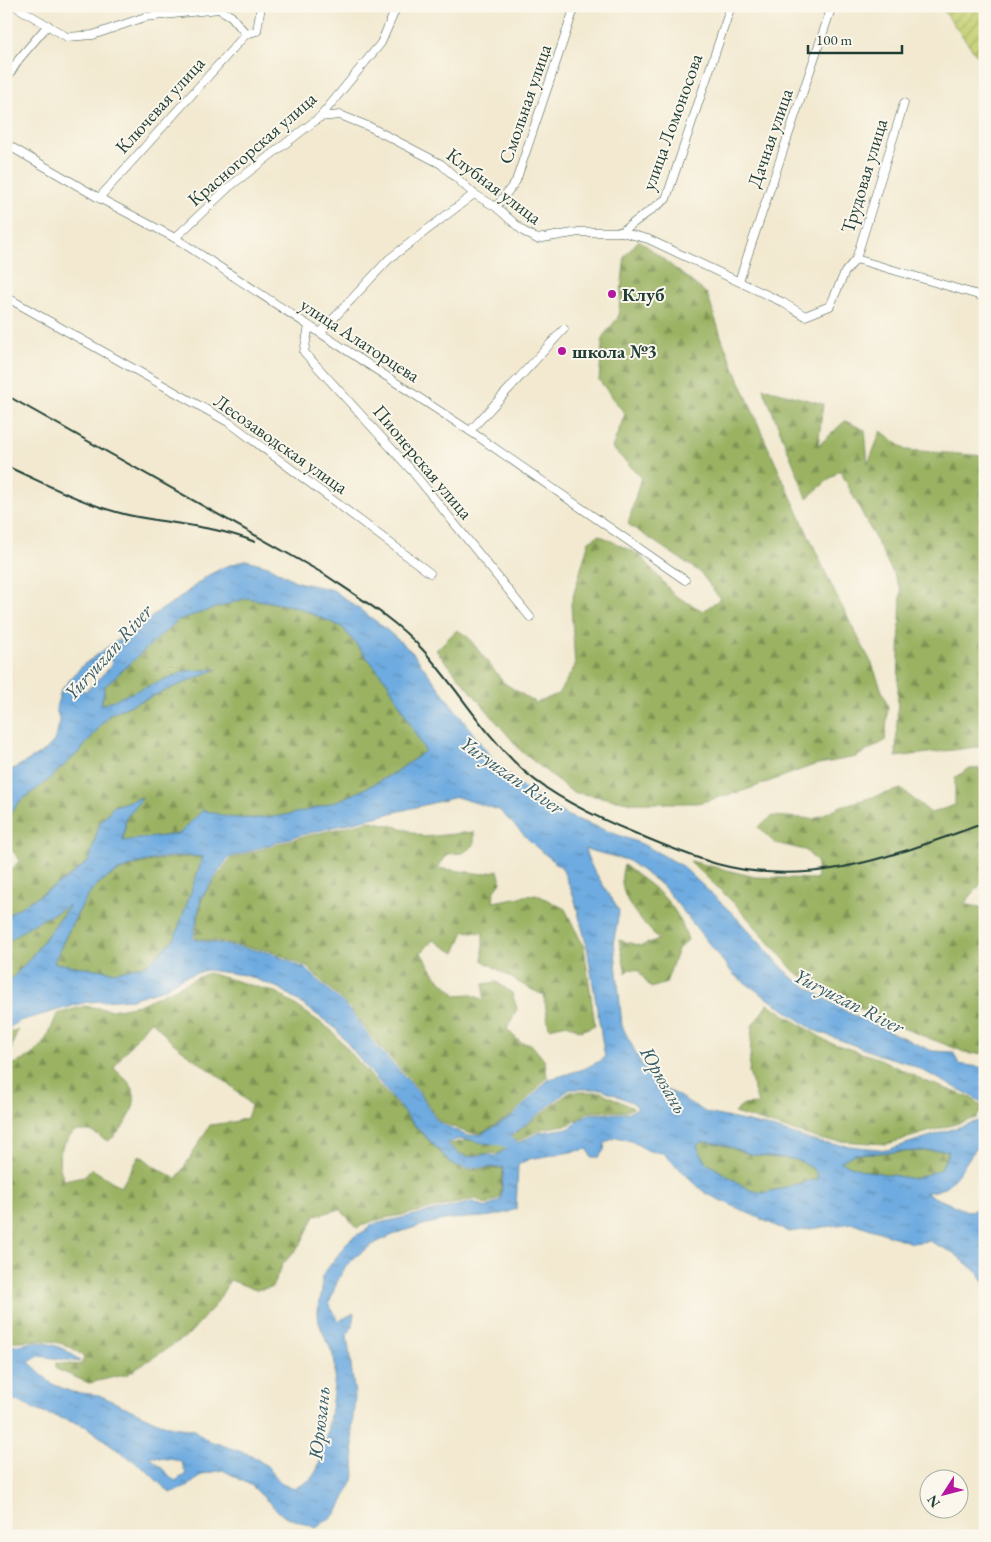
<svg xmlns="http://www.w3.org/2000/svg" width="991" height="1542" font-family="'EB Garamond',serif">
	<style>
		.forest { fill: url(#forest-firs); stroke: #5c784b; fill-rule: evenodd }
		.garden { fill: url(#garden-furrows); stroke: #718652 }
		.water { fill: url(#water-ripples); stroke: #46748a; fill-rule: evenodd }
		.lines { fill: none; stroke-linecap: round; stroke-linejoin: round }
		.river { stroke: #6eabe0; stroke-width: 11 }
		.street-casing { stroke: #3f574b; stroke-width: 9 }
		.street { stroke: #fff; stroke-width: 8 }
		.rail { stroke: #1f3d34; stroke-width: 2 }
		.poi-dot { fill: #b5179e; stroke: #fbf7ec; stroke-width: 2 }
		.labels { text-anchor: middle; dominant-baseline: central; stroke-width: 4; stroke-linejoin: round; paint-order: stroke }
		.street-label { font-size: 19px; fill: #1f3d34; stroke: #fbf7ec }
		.poi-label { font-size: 19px; font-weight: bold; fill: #1f3d34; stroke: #fbf7ec; text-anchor: start }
		.water-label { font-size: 20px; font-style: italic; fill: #375e68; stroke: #fbf7ec }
	</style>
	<defs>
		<pattern id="forest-firs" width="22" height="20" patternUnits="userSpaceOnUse" patternTransform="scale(1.25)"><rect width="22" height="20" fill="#9ab262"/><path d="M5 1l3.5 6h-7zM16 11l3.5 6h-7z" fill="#7d9252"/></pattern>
		<pattern id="garden-furrows" width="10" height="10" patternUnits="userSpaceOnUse" patternTransform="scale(1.25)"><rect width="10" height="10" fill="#c3cf70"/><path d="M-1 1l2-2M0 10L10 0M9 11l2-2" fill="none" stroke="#9ea95d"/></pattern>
		<pattern id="water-ripples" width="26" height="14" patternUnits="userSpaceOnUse" patternTransform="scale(1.25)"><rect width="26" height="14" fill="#6eabe0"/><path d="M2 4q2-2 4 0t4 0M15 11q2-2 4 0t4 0" fill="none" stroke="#5a8cb6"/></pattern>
	</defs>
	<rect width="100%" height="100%" fill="#fbf7ec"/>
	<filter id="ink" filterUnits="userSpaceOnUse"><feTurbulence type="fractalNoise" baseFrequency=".02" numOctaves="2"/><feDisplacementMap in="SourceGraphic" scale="10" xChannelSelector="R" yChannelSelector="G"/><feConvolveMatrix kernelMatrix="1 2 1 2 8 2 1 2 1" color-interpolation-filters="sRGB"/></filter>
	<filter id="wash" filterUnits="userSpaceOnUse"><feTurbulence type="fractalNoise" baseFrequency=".0096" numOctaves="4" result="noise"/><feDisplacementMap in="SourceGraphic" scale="20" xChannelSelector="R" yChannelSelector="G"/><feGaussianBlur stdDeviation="1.12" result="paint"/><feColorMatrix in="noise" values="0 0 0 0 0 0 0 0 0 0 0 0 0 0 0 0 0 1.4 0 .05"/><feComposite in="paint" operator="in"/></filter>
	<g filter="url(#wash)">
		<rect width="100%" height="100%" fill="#f2e9d0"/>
		<g class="forest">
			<path d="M639,240L707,294L723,342L768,447L835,593L872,664L888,707L885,741L856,757L814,765L746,790L698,803H634L572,792L522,752L436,650L457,630L468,637L504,683L536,703L558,694L575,666L571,604L589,541L599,535L640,555L674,595L703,611L720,599L700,572L628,524L641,477L612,448L625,414L599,380L603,336L618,318L625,256Z"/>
			<path d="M763,388L823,404L818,446L845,421L865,430L868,464L881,431L906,450L985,456V746L896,757L901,589L840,470L807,498Z"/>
			<path d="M247,598L297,607L342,627L388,683L426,751C372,791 305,822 237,818C226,818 214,813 203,810L179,834L123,842L126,818L142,797L114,806L100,822L89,861L66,879L6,916V876L20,860L6,843V821L18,803L47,781L81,750L110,714L215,670L186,671L101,706L105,686L178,619Z"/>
			<path d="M985,768V879L964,904L985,908V1053L970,1054L900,1027L854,1006L795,972L738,907L690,861L755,877L817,879V862L805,850L775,843L758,827L773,816L814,819L841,806L901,789L931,813L955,805V778L968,769Z"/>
			<path d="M371,821L402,828L424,837L474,832V845L463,853L447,854L437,868L483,874L498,870L501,882L494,891L493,902L536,894L565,909L584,947L595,1025L581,1031L567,1024L549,1028L544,995C523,987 504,972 483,961V933L464,931L455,953L433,940L421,953L436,976L456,995L470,994L484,1000V984L497,982L512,993L517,1009L507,1029L521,1043L531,1044L545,1061L547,1078L512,1115L482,1133H468L439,1121L419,1090L376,1043L352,1010L307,967L272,951L195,938L202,898L230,859L298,838Z"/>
			<path d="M204,856L175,938L148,964L116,972L53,963C62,946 84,896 97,885C128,860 166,858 204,856Z"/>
			<path d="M624,865C656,890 675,899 688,940L678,949L666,983L651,988L638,970L629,969L626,973L619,940L641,946L659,939C640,920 614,895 624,865Z"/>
			<path d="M70,904L28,962L6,985V943L28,927Z"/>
			<path d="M208,973L278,993L331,1030L411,1122L452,1165L466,1170L503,1168L500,1197L487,1205L476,1199C451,1204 427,1210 402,1215C385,1218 373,1219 357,1228L340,1209L315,1216L300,1245L283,1264L272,1287L256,1290L230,1280L216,1304L188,1335L128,1374L89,1383L56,1369V1363L81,1365L84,1358C66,1336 31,1340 6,1342V1034L18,1029L9,1055L8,1066C39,1056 46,1043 57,1014L85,1006L111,1010L139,1005ZM150,1021C162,1028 163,1035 172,1042C198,1064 229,1079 251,1106L247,1118L233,1122L210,1125L177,1179L155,1167L140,1155L121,1187L92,1169L84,1176L64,1180C55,1158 59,1147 75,1131H90L108,1141C122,1132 139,1108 133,1090C130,1081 120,1075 114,1068L121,1057Z"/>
			<path d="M768,1004L828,1042L880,1059L925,1081L971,1098L984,1108L976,1118L887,1144L823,1140L734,1113L743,1105L758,1104L749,1072L752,1026Z"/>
			<path d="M570,1092H601L633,1108L626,1111L588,1112L571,1124L541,1129L514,1143L511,1137Z"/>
			<path d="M470,1140L495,1144L504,1142L506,1147L498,1154C473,1149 471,1166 449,1144Z"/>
			<path d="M701,1142C720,1142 733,1149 751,1154C776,1161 797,1152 817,1173V1179L763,1193L750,1190L705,1162L697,1146Z"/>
			<path d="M949,1150L941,1169L914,1179L862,1170L839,1162L853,1154Z"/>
		</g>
		<path class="garden" d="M940,6H985V66Z"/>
		<path class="water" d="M246,560L268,566L297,582L333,590L381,625L413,653L492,759L528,792L568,816L642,844L681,865L733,914L791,977L847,1012L932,1051L953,1052L959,1064L985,1068V1105L972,1096L908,1063L880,1055L814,1030L734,975L663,886L627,860L585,849L589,862L619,911L614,940L622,1026L642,1065L665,1088L707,1113L762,1125L821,1143L887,1150L978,1121L985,1111V1140C968,1153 962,1176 943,1188C938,1191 930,1192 924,1193L967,1211L985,1209V1235H980L985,1240V1285L979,1274L954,1253L929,1241L912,1243L853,1223L789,1232L705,1193L663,1153L649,1151L631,1141L616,1137L605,1143L604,1150L599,1157H591L588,1149L529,1159L518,1165L516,1209C493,1220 469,1216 445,1220C414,1226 374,1238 351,1261C340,1271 333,1291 329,1305L339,1321L354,1313L352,1327L347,1335L355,1396L352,1428L355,1476L337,1513L316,1528L282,1515L252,1486L223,1470L203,1474L187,1487L170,1493L146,1470L85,1426L41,1412L6,1396V1346C16,1347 24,1343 34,1342C50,1342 71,1350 80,1362L39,1356L29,1362L52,1384L72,1392L99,1395L155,1421L172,1427L194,1430L207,1440L251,1455L267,1466L282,1484L294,1489C300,1485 309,1482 313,1476C325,1464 336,1382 335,1364C333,1349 323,1336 319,1322C316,1307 321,1301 322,1289C323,1285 321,1281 322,1277C323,1274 349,1240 352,1238C359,1233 365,1233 370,1225L474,1202L486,1208L501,1199L504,1167L467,1168L453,1165L411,1121L334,1027L281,989L245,975L207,970L183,977L164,989L131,999L87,1002L19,1021L6,1030V985L28,961L70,905L28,927L6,943V916L66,879L89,861L100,822L114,806L143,797L126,818L123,841L179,834L203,810C214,812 226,818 237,818C303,822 374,791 425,751L388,683L342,627L297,607L247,598L178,620L105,686L101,705L186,671L217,669L110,714L81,750L47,781L18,803L6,821V773L45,751L54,741L60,722L56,708L61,690L83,665L116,641L134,634L156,613L176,601L207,576L224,567ZM99,659L112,660L111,666L86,691L77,690L81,682ZM457,797L499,810L535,846L562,868L574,897L587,947L605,1058L586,1068L548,1080L513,1116L482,1134L467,1136L438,1122L418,1091L375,1045L351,1011L306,969L272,953L193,939L201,898L228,858L297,836ZM203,857L175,938L148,964L116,972L54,963C60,947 85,895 97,885C125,862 168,853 203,857ZM570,1089H602L634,1103L637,1109L627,1113L589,1114L581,1118L571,1128L540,1132L506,1149L496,1156C471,1150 472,1168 447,1144C464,1132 481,1147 497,1143C512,1138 555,1100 570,1089ZM701,1142C720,1141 733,1149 751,1154C776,1161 797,1152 817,1173V1179L763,1193L750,1190L705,1162L697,1146ZM942,1150L949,1151L941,1169L914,1179L862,1170L840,1162L854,1154ZM149,1456L181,1461L186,1474L175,1481Z"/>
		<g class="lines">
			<path class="river" d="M489,1137L508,1142L516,1150L524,1148"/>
		</g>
	</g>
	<g filter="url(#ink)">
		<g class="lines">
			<defs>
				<g id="street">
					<path d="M15,6L67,37L93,35L145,17L219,9V6"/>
					<path d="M219,9L231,16L246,34L257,31L261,6"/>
					<path d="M6,80L19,59L48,25"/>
					<path d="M320,117L340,115L370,127L441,164L474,194L496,207L523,231L537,239L579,232H621L648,239L782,302L805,316L830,306L845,272L856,259L985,297"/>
					<path d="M6,144L99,198L175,238L470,431L685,580"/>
					<path d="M99,198L246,34"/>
					<path d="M496,207L516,181L575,6"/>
					<path d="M621,232L666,199L731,6"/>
					<path d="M175,238L229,187L320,117L381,43L397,6"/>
					<path d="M856,259L904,103"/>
					<path d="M739,281L832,6"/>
					<path d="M6,297L230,423L430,573"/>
					<path d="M309,326L304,352L412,471L530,617"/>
					<path d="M320,333L389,259L474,194"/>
					<path d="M470,431L564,329"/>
				</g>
			</defs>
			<use href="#street" class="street-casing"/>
			<use href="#street" class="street"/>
			<g class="rail">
				<path d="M6,395L324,574C358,597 395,619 423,650C458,689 485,736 525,772C555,798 600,819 637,834C663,845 690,856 717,864C812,890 897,854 985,823"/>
				<path d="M6,466C44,483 83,504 124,514C167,524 214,525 255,542"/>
			</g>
		</g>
	</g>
	<g class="poi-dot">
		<circle cx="612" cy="294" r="5"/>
		<circle cx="562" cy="351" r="5"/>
	</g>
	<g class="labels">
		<g class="street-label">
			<text transform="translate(525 104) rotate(-71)">Смольная улица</text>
			<text transform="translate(160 105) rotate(-48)">Ключевая улица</text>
			<text transform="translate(672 122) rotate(-70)">улица Ломоносова</text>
			<text transform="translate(770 138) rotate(-71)">Дачная улица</text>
			<text transform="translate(252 149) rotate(-41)">Красногорская улица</text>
			<text transform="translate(864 176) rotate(-73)">Трудовая улица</text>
			<text transform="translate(494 186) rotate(37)">Клубная улица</text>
			<text transform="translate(360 340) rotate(33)">улица Алаторцева</text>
			<text transform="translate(281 444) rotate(35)">Лесозаводская улица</text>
			<text transform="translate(423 462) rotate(50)">Пионерская улица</text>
		</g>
		<g class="poi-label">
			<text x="622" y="294">Клуб</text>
			<text x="572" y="351">школа №3</text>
		</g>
		<g class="water-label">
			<text transform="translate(108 652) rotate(-48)">Yuryuzan River</text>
			<text transform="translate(512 775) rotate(35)">Yuryuzan River</text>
			<text transform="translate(849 1001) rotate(27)">Yuryuzan River</text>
			<text transform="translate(664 1080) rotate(60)">Юрюзань</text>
			<text transform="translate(319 1423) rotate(-84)">Юрюзань</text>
		</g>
	</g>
	<rect width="991" height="1542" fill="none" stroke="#fbf7ec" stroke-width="25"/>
	<g transform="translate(944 1494) rotate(234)"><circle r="24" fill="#fbf7ec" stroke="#a3ada2"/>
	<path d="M0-4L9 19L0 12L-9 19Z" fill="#b5179e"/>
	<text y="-8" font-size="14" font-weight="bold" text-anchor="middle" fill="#1f3d34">N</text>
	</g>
	<path d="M808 45v8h94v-8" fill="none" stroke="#1f3d34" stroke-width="2.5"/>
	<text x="816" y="45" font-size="15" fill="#1f3d34" stroke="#fbf7ec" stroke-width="4" paint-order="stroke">100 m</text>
</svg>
